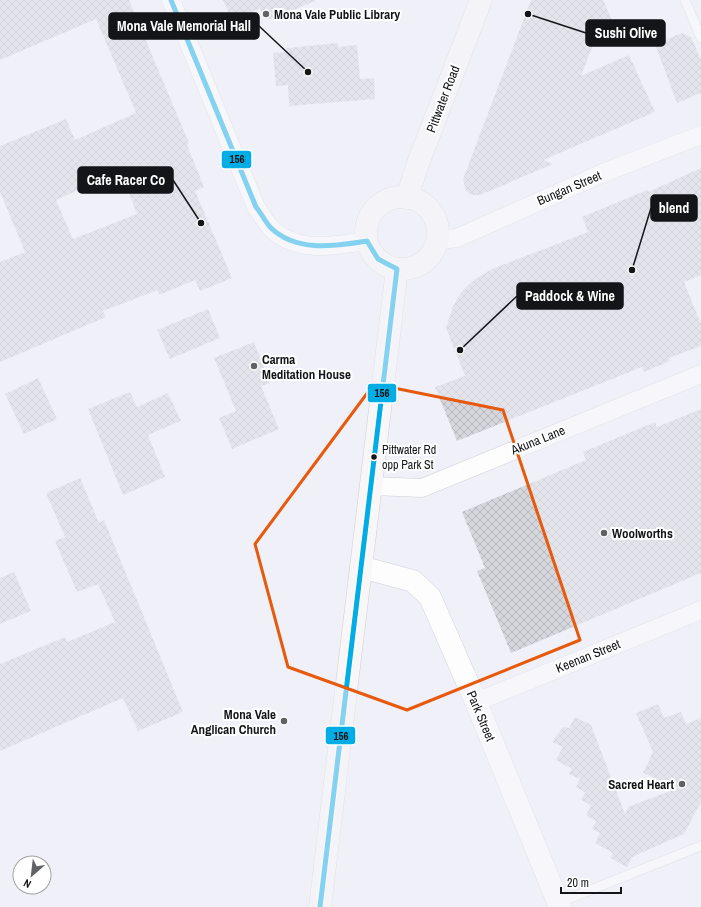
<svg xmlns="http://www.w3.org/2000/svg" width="701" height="907" font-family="'Archivo Narrow',sans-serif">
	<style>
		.building { fill: url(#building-cross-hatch); fill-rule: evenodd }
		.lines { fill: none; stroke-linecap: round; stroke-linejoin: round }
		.service-casing { stroke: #cecfd4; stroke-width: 10 }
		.minor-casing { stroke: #cecfd4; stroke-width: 19 }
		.tertiary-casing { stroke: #cecfd4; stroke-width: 23 }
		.secondary-casing { stroke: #cecfd4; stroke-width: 23 }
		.service { stroke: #fdfdfe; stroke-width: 9 }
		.minor { stroke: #fdfdfe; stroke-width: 18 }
		.tertiary { stroke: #fdfdfe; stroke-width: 22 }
		.secondary { stroke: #f8f6f6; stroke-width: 22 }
		.bus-1-casing { stroke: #fff; stroke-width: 8 }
		.bus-1 { stroke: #01ade4; stroke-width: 5 }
		.marked { fill: none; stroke: #e8590c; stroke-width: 3; stroke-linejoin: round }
		.poi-dot { fill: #606266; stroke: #fff; stroke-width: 1.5 }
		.bus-dot { fill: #131518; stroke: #fff; stroke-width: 1.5 }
		.labels { text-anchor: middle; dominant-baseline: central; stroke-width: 4; stroke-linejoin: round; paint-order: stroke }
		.bus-label { font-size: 12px; fill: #131518; stroke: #fff; text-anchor: start }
		.poi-label { font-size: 13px; font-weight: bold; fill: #131518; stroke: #fff; text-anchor: start }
		.street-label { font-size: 13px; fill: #131518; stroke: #fff }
		.leader { fill: none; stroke: #131518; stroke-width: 1.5 }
		.callout-dot { fill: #131518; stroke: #fff; stroke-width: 1.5 }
		.callout { fill: #131518; stroke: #131518; stroke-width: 1.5 }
		.callout-label { font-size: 14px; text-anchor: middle; font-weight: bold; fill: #fff }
		.line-badge { stroke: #fff; stroke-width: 1.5 }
		.pale-badge-label { font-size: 11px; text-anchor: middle; font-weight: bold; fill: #111 }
	</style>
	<defs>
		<pattern id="building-cross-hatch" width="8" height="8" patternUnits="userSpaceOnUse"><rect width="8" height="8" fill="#d6d7dd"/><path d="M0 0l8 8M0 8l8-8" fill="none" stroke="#b7b8bd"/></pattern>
	</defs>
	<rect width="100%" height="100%" fill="#f0f1f8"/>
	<g class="building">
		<path d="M0,0H129L189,143L187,145L204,187L195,191L232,278L200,291L195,280L159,295L158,290L103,311L106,317L0,362V262L25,252L0,192V146L66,119L75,140L136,113L96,19L0,60ZM120,171L137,214L73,239L56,200Z"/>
		<path d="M223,0H315V1L271,19H264L260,9L231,18Z"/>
		<path d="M531,0H603L612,20L600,26L581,76L629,55L655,112L543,160L553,164L480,195H472L466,191L463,179Z"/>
		<path d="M682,33L691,37L701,60V93L677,103L655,44Z"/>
		<path d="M338,43V47L357,45L360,79L374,78L375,99L289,106L288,85L276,86L273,53L287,52V48Z"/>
		<path d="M701,168V275L684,282L701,324V346L669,358L670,361L644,372L642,367L457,441L435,387L465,376L446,328L453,306L463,290L475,279L492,269L588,232L582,217L647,190L648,192Z"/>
		<path d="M208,309L220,338L170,359L157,330Z"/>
		<path d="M254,342L270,383L261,386L279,429L232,449L219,418L236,411L214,358Z"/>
		<path d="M38,378L57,419L24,434L5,394Z"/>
		<path d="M130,392L137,407L168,393L181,421L148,435L165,477L123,495L88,409Z"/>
		<path d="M701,409V573L511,653L477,571L485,568L462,512L586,460L583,452L655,422L657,427Z"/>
		<path d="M80,478L99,523L104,520L183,712L138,731L123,698L0,751V664L65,637L67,642L115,622L98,584L77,592L55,541L65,537L46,493Z"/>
		<path d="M14,572L31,611L0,624V578Z"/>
		<path d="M658,704L664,718L681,712L686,724L701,718V802L684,834L632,857L627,867L610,858L613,853L595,843L600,833L592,829L596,821L586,816L591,805L581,800L585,792L576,787L580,779L569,774L572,769L556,760L563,747L552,742L563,727L569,728L575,717L591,725L625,814L628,807L678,788L643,773L653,752L636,713Z"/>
	</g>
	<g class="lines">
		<defs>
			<g id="service">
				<path d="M685,0L701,38"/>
				<path d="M558,903L701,846"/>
			</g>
			<g id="minor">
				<path d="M171,0L256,207C261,213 265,221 270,227C296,254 334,246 367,241"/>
				<path d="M438,240L457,238L603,173L701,135"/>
				<path d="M372,486L422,488L701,374"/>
				<path d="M476,702L701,610"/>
			</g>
			<path id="tertiary" d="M361,567L413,581L430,597L476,702L560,907"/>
			<g id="secondary">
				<circle cx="402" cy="233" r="36"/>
				<path d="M407,198L417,166L481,0"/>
				<path d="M320,907L397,269"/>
			</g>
		</defs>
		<use href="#service" class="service-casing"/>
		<use href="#minor" class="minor-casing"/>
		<use href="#tertiary" class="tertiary-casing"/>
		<use href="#secondary" class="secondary-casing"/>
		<use href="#service" class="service"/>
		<use href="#minor" class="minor"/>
		<use href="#tertiary" class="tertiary"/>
		<use href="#secondary" class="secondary"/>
		<defs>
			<path id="bus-1" d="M171,0L256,207C261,213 265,221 270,227C296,253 335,246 367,241L378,259L397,269L320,907"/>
		</defs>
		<use href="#bus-1" class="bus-1-casing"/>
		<use href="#bus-1" class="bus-1"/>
	</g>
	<path d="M0 0H701V907H0ZM374,384L503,410L580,640L407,710L288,667L255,544Z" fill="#f0f1f8" fill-opacity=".55" fill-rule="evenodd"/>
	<path class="marked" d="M374,384L503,410L580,640L407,710L288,667L255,544Z"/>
	<g class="poi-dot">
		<circle cx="266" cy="14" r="4"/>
		<circle cx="254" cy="366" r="4"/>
		<circle cx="604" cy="533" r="4"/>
		<circle cx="284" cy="721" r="4"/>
		<circle cx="682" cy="784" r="4"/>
	</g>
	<circle class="bus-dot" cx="374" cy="457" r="3.5"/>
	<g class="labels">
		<g class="bus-label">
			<text x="382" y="450">Pittwater Rd<tspan x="382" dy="15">opp Park St</tspan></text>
		</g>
		<g class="poi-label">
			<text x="274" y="14">Mona Vale Public Library</text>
			<text x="262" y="359">Carma<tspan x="262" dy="15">Meditation House</tspan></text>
			<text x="612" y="533">Woolworths</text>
			<text x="276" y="714" text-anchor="end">Mona Vale<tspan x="276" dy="15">Anglican Church</tspan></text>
			<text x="674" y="784" text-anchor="end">Sacred Heart</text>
		</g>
		<g class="street-label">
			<text transform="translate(443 99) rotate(-69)">Pittwater Road</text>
			<text transform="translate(569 188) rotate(-23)">Bungan Street</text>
			<text transform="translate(538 440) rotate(-22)">Akuna Lane</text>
			<text transform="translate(588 656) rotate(-22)">Keenan Street</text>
			<text transform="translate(481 716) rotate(67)">Park Street</text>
		</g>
	</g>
	<path class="leader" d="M308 72L259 26M528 14L586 33M201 223L173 180M632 270L651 208M460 350L517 296"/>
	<g class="callout-dot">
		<circle cx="308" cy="72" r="4"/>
		<circle cx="528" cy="14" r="4"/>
		<circle cx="201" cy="223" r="4"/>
		<circle cx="632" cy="270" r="4"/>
		<circle cx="460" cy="350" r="4"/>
	</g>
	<g class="callout">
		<rect x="109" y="13" width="150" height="26" rx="4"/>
		<rect x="586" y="20" width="79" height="26" rx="4"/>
		<rect x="78" y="167" width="95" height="26" rx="4"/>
		<rect x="651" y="195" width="46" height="26" rx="4"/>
		<rect x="517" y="283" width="106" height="26" rx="4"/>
	</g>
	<g class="callout-label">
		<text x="184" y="31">Mona Vale Memorial Hall</text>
		<text x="626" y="38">Sushi Olive</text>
		<text x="126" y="185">Cafe Racer Co</text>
		<text x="674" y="213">blend</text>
		<text x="570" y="301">Paddock &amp; Wine</text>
	</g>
	<g class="line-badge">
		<rect x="221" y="150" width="31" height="19" rx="4" fill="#01ade4"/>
		<rect x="367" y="383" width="30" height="20" rx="4" fill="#01ade4"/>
		<rect x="325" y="726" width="31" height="19" rx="4" fill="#01ade4"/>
	</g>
	<g class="pale-badge-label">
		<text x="237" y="163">156</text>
		<text x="382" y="397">156</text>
		<text x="341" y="740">156</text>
	</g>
	<g transform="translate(32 875) rotate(208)"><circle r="19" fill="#ffffff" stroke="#a1a1a3"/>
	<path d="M0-3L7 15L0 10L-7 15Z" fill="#606266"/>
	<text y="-6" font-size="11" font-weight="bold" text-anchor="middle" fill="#131518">N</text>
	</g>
	<path d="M561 887v6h60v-6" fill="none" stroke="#131518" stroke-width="2"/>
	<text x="567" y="887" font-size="12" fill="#131518" stroke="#ffffff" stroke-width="3" paint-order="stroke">20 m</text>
</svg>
